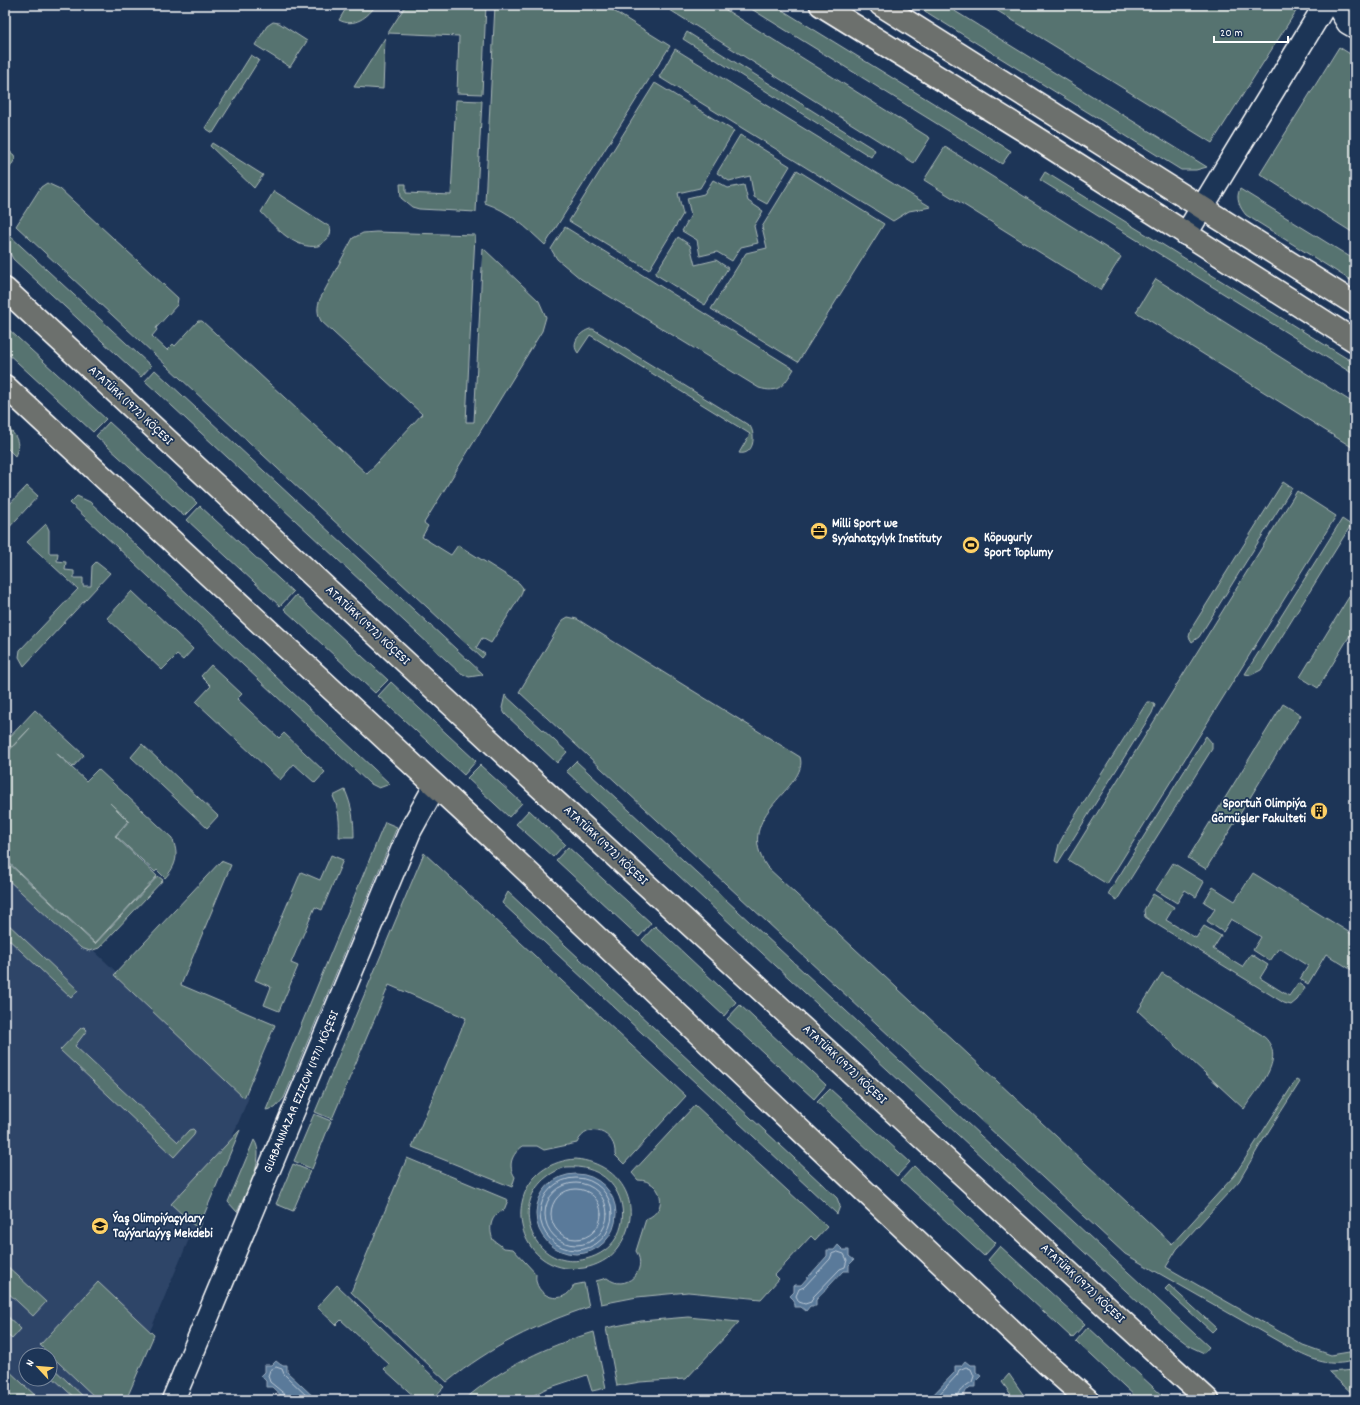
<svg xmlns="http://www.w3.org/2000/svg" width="1360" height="1405" font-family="Dekko,sans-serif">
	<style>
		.built { fill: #2e4568; fill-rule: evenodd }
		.green { fill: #577370; stroke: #abb9b8; fill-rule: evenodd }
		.water { fill: #5a7a9a; stroke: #9cafc2 }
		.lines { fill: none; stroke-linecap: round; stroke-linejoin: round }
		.shore { stroke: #bdcad7; stroke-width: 1 }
		.minor-casing { stroke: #fff; stroke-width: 25 }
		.major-casing { stroke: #fff; stroke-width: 25 }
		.minor { stroke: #1d3557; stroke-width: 22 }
		.major { stroke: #6c706d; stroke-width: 22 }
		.labels { text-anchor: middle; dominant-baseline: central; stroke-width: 3.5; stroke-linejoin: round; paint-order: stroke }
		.street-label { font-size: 13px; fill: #fff; stroke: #1d3557 }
		.poi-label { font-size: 13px; font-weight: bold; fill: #fff; stroke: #1d3557; text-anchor: start }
	</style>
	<rect width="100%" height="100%" fill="#1d3557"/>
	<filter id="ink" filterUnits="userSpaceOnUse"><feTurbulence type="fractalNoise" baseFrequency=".025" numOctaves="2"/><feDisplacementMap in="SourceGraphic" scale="8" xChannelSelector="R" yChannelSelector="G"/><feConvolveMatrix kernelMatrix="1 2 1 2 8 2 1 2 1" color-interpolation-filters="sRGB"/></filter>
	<g filter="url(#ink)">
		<path class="built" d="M5,867L249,1097L121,1400H16L5,1389ZM26,1355H50V1379H26Z"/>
		<g class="green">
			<path d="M348,5H376C368,17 354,28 339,20Z"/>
			<path d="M406,5H486L482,94L457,93L459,36L388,33Z"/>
			<path d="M495,5H604L670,46L545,245C527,228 509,211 485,203Z"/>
			<path d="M662,5H718L930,138L914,163Z"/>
			<path d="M745,5H774L1011,151L1002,164Z"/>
			<path d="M915,5H945L1207,167L1196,170H1181Z"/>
			<path d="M988,5H1300L1212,143Z"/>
			<path d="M273,22L279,23L307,41L290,67L255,45L267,26Z"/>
			<path d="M687,32L875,150L871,157L683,39Z"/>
			<path d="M385,38L383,89L354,87Z"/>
			<path d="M1339,47L1355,57V234L1260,174Z"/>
			<path d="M675,49L931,207L909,211L893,221L659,77Z"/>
			<path d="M251,55L259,60L213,133L205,128Z"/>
			<path d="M655,83L734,131L700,188L678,193L683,214L649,270L569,221Z"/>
			<path d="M456,100L482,101L476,212L419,209L412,207L401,198L400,184H406V193L451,195Z"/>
			<path d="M740,135L790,166L767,204L754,197L750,176L729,181L717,173Z"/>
			<path d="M212,143L263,175L254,188L210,146Z"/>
			<path d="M945,147L1121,257L1100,290L924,180Z"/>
			<path d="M5,148L14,155L15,159L5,176Z"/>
			<path d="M797,170L884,224L798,362L711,309L746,253L767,248L762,227Z"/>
			<path d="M1045,172L1351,361L1355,364V375L1040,180Z"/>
			<path d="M713,180L728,188L744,185L748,201L763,211L754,226L758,243L741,247L732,261L717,252L700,256L697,240L682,231L691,215L687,198L704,194Z"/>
			<path d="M47,183L60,189L178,298L177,305L156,328L157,330L152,336L167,350L173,344L175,346L198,321H202L367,474L422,414L321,321C317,313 317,307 320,299L353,238L363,233L376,232L475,235L466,422H474L483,248L539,301L546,317L542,331L424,523L428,526L422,537L451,555L458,545L519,583L523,588L521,595L491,643L482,638L476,648L485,654L482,658L16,226L41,187Z"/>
			<path d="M1240,189L1355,260V283L1246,215C1240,208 1235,198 1240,189Z"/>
			<path d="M274,191L330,227C333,236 325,242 318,246C295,250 275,227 261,212Z"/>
			<path d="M565,227L794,369C784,385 779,394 759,388L581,279L557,259L551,249Z"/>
			<path d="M9,235L151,366L141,377L13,259L7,247Z"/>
			<path d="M678,237L690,245L695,265L716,260L728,268L705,305L655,274Z"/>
			<path d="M1156,279L1355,404V449L1136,312Z"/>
			<path d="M5,326L106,419L93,432L5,351Z"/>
			<path d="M590,329H593L750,426C756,435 754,456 739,453L750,434L590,335L578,353C570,343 580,332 590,329Z"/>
			<path d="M155,370L483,674L482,675L469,677L459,672L145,381Z"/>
			<path d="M109,422L197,503L184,516L96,436Z"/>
			<path d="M5,425C15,434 22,442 15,456L5,446Z"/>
			<path d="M1283,482L1292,488L1199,637L1192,642L1189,637L1191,629Z"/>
			<path d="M27,486L38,496L5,532V509Z"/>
			<path d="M1297,491L1336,516L1107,884L1068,860Z"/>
			<path d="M77,496L90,502L390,784L379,788L369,783L70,503Z"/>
			<path d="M200,506L293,592L280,606L187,520Z"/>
			<path d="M1342,519L1351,525L1261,670L1251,675L1245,674Z"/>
			<path d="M46,524L49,530V553H58L57,561L66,562L65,570L74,571V578H83V586H91L92,566L96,562L110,573L24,666L19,657L20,650L78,589L27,542Z"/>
			<path d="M1355,587V627L1318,688L1300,677Z"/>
			<path d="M132,591L193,649L183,660L177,655L162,670L107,618Z"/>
			<path d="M296,595L388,680L375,693L284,609Z"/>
			<path d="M568,617L577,619L800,757C810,788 731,814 767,867L1172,1244L1234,1176L1296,1080L1300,1082L1263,1140L1239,1181L1177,1249L1166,1267L1303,1345L1331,1355L1355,1351V1360C1335,1367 1317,1362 1299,1353L1125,1254L519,692L563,620Z"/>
			<path d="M211,665L242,694L237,699L279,738L284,733L325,772L315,783L294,764L280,780L196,702L211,686L201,676Z"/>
			<path d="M391,682L476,761L464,775L378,696Z"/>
			<path d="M505,695L567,752L557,763L505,714L502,708Z"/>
			<path d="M1147,702H1151L1155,705L1152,713L1058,863L1055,861L1059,844L1068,827Z"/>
			<path d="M1283,704L1301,715L1206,869L1188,858Z"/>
			<path d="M35,710L84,755L73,767L55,752L86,781L98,769L172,838C179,854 177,865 165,878L157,870L155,872L116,836L129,821L110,803L128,821L115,836L157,876L95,943L5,859V755L30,728L5,754V742Z"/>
			<path d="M1206,736L1212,743V749L1117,900L1108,894Z"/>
			<path d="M142,744L218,816L207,828L131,757Z"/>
			<path d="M576,761L1209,1347L1204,1353L1191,1347L1167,1329L566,771Z"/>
			<path d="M480,765L522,803L509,817L467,778Z"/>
			<path d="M345,790C352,806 354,820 354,837H339C340,822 339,810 333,796Z"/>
			<path d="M529,810L565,844L553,857L516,824Z"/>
			<path d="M385,822L397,827L284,1098L275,1108L266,1110Z"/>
			<path d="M568,847L651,923L639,937L556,860Z"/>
			<path d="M424,853L686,1096L624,1164L615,1155C617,1132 587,1120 577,1143L544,1150L537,1146H523C512,1154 507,1165 515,1177L512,1187L412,1147L466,1018L389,985L332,1119L315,1112Z"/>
			<path d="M331,855L343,860L322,910L315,907L291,963L298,966L279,1011L264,1005L271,987L255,980L301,872L320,880Z"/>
			<path d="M5,860L95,944L158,876L163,880L99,948L90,951L81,948L5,877Z"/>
			<path d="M221,861L231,865L181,985L275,1025L244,1098L114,975Z"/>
			<path d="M1173,863L1204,882L1196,897L1185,890L1177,903L1156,890Z"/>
			<path d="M1253,873L1355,936V972L1326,954L1308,984L1300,979L1308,966L1279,948L1270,961L1253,950L1261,937L1231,919L1223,932L1207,921L1215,909L1204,902L1213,887L1235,901Z"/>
			<path d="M508,892L837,1198L840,1206L837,1214L502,903Z"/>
			<path d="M1153,894L1174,907L1166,920L1196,938L1204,926L1221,936L1213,949L1242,967L1251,954L1268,965L1260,978L1289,996L1298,983L1305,988L1297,1000L1291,1005L1284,1003L1148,919L1145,917L1144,910Z"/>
			<path d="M5,921L78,990L71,998L5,936Z"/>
			<path d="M655,926L736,1002L724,1016L642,940Z"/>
			<path d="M1162,973L1262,1035C1289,1057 1258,1087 1244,1109L1138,1011Z"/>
			<path d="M740,1005L826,1085L814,1099L727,1019Z"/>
			<path d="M84,1027L87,1030L75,1046L178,1142L189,1130L193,1129L195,1131L194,1135L174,1157L60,1050L81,1028Z"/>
			<path d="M830,1089L910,1162L897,1176L817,1102Z"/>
			<path d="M695,1105L827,1227L815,1240L811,1236L775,1275L779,1279L761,1299L688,1292L637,1297L601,1304L596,1281L607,1278C625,1293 649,1271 636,1251L646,1219C670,1210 662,1180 638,1180L632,1173Z"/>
			<path d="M314,1114L331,1121L312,1169L294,1161Z"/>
			<path d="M240,1130L198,1229L171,1204Z"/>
			<path d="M254,1140C267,1158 245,1194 237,1212L228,1202Z"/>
			<path d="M407,1158L508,1200L504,1210C491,1215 488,1227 493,1240L504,1248L513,1249L536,1274C533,1297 564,1308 574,1285L584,1283L589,1307C537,1324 490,1347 447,1382L351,1292Z"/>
			<path d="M576,1159C623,1164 647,1209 617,1249C610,1259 596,1266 584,1268C508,1278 495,1165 576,1159ZM566,1167C631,1162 643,1245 586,1259C528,1274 501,1188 566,1167Z"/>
			<path d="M293,1164L310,1171L293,1211L276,1204Z"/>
			<path d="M914,1166L996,1243L984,1256L901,1180Z"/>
			<path d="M1000,1246L1085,1324L1072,1338L988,1260Z"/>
			<path d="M5,1264L46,1302L33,1316L5,1290Z"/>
			<path d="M98,1282L154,1335L126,1400H98L40,1345Z"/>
			<path d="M337,1285L444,1387L432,1400H418L384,1369L389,1364L341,1320L336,1325L317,1307Z"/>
			<path d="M1169,1285L1216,1328L1212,1332L1165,1289Z"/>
			<path d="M5,1314L21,1329L12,1339L5,1333Z"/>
			<path d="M688,1317L739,1322L686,1379L640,1382L617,1386L606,1328L641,1321Z"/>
			<path d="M1088,1327L1167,1400H1139L1076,1341Z"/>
			<path d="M594,1332L606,1388L592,1391L587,1375L545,1389L525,1400L465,1399C503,1367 547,1346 594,1332Z"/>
			<path d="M50,1365L87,1400H77L50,1375Z"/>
			<path d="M5,1367L40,1400H5Z"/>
			<path d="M1355,1370V1396L1329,1372Z"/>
			<path d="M1009,1374L1027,1400H1015L1002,1382Z"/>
		</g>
		<g class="water">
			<circle cx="576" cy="1214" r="40"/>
			<path d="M838,1245L843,1250H849V1256L854,1260L849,1265V1271H843L816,1300V1306H810L806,1311L801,1307H794V1300L790,1296L794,1292V1285H801L827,1256V1250H834Z"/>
			<path d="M276,1361L281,1365H287V1372L317,1400H286L272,1387H266V1381L261,1376L265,1372V1365H272Z"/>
			<path d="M965,1361L970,1365H976V1372L981,1376L976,1381V1387H970L958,1400H928L955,1372V1366H961Z"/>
		</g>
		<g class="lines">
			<g class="shore">
				<circle cx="576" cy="1214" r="36"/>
				<circle cx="576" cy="1214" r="31"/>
				<circle cx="576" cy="1214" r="25"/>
				<path d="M838,1252L844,1254L847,1260L845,1267L840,1269L813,1297L811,1302L805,1304L799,1302L796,1296L799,1289L804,1287L830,1259L832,1254Z"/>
				<path d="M288,1400L287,1396L270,1382L268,1376L270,1370L276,1367L282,1369L284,1374L311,1400"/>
				<path d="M934,1400L957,1375L959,1370L966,1367L971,1369L974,1376L972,1382C966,1385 956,1393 955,1400"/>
			</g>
			<defs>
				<g id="minor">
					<path d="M1337,5L1348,23L1355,27"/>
					<path d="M1186,234L1325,5"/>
					<path d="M173,1400L410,831L435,786"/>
				</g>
				<g id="major">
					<path d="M821,5L1025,131L1355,341"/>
					<path d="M881,5L1355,304"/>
					<path d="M5,289L542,789L1208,1400"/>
					<path d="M5,386L494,840L1046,1363L1088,1400"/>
				</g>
			</defs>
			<use href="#minor" class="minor-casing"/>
			<use href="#major" class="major-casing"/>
			<use href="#minor" class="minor"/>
			<use href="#major" class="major"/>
		</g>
	</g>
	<defs>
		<symbol id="office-disc" viewBox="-11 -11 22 22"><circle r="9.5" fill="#ffd166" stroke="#1d3557"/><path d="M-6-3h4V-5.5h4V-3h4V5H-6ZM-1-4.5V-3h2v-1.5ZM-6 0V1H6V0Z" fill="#111"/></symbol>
		<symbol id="stadium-disc" viewBox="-11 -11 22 22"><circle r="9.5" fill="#ffd166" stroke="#1d3557"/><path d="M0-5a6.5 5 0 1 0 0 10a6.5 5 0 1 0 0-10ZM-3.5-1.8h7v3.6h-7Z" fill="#111"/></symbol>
		<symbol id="building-disc" viewBox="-11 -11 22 22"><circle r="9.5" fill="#ffd166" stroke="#1d3557"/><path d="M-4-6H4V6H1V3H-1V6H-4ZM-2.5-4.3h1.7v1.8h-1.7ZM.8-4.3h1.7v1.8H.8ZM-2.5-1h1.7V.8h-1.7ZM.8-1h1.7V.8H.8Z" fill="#111"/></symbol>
		<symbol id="school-disc" viewBox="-11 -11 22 22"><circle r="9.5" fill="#ffd166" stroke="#1d3557"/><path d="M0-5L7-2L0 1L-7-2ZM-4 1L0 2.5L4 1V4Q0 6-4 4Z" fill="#111"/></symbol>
	</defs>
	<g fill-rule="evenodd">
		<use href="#office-disc" x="809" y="521" width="20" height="20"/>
		<use href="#stadium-disc" x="961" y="535" width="20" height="20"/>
		<use href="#building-disc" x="1309" y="801" width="20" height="20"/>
		<use href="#school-disc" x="90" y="1216" width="20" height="20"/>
	</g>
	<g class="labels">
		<g class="street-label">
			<text transform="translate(130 406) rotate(43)">ATATÜRK (1972) KÖÇESI</text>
			<text transform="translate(367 626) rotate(43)">ATATÜRK (1972) KÖÇESI</text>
			<text transform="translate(605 846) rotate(43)">ATATÜRK (1972) KÖÇESI</text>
			<text transform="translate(844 1065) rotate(43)">ATATÜRK (1972) KÖÇESI</text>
			<text transform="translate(302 1092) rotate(-67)">GURBANNAZAR EZIZOW (1971) KÖÇESI</text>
			<text transform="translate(1082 1284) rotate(43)">ATATÜRK (1972) KÖÇESI</text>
		</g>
		<g class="poi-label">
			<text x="832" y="524">Milli Sport we<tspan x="832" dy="15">Syýahatçylyk Instituty</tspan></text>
			<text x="984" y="538">Köpugurly<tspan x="984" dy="15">Sport Toplumy</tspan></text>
			<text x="1306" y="804" text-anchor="end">Sportuň Olimpiýa<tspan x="1306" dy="15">Görnüşler Fakulteti</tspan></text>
			<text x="113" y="1219">Ýaş Olimpiýaçylary<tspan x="113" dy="15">Taýýarlaýyş Mekdebi</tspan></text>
		</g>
	</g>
	<rect width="1360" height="1405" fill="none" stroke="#1d3557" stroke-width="20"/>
	<rect x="10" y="10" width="1340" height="1385" fill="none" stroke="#fff" stroke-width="1.5" filter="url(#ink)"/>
	<g transform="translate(38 1367) rotate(296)"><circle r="19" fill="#1d3557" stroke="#77869a"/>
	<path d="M0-3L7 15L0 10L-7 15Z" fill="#ffd166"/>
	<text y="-6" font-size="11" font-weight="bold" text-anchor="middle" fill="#ffffff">N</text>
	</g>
	<path d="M1214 36v6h74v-6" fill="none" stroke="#ffffff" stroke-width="2"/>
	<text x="1220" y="36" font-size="12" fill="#ffffff" stroke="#1d3557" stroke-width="3" paint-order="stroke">20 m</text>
</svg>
